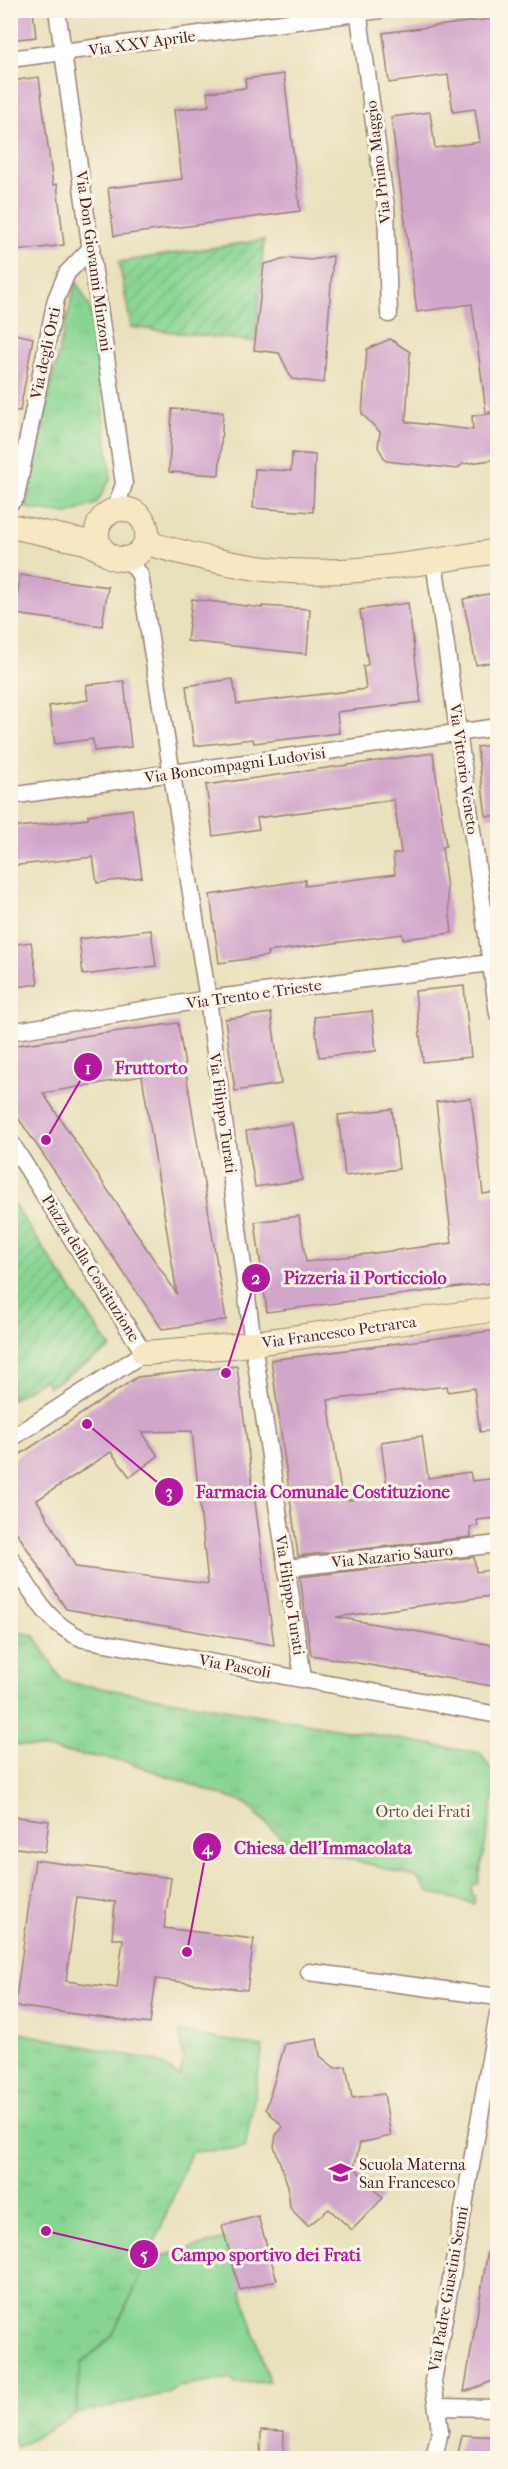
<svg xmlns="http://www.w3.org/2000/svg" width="508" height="2469" font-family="'IM FELL French Canon',serif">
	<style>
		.grass { fill: #88d593; stroke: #697a5f; stroke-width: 1.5 }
		.park { fill: url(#park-tufts); stroke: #697a5f; stroke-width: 1.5 }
		.garden { fill: url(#garden-furrows); stroke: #697a5f; stroke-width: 1.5 }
		.building { fill: #d1a6cb; fill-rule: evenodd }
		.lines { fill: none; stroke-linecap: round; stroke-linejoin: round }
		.street-casing { stroke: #9a8074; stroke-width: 19 }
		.secondary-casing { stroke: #9a8074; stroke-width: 26 }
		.street { stroke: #fff; stroke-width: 16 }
		.secondary { stroke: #f7e8c3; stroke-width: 24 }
		.labels { text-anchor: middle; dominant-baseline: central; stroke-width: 6; stroke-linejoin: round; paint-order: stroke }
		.street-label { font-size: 16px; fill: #4a1f2b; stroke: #fcf5e5 }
		.park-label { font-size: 16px; fill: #5d564a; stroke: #fcf5e5 }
		.poi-label { font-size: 16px; fill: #4a1f2b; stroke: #fcf5e5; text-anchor: start }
		.leader { fill: none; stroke: #b5179e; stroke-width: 2 }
		.callout-dot { fill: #b5179e; stroke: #fcf5e5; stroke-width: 2 }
		.mark-label { font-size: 18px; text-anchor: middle; font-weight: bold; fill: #fff }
		.callout-label { font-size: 18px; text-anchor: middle; font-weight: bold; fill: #b5179e; stroke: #fcf5e5; stroke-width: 6; stroke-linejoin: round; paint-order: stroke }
	</style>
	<defs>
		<pattern id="park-tufts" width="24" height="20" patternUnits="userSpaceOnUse" patternTransform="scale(1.5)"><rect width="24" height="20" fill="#88d593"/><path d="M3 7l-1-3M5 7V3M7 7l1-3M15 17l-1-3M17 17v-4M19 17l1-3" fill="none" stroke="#77b67f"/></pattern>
		<pattern id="garden-furrows" width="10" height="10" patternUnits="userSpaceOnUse" patternTransform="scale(1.5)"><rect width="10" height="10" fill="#88d593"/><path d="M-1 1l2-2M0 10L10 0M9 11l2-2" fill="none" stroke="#77b67f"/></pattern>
	</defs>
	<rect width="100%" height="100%" fill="#fcf5e5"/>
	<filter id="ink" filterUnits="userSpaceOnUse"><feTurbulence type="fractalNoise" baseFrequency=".0167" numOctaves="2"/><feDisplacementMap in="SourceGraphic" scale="12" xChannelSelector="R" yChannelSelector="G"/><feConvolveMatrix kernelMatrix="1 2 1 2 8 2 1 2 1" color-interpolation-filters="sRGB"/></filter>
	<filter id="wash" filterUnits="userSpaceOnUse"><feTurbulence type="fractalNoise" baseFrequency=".008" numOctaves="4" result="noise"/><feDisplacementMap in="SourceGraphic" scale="24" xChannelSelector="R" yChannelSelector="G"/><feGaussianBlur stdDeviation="1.35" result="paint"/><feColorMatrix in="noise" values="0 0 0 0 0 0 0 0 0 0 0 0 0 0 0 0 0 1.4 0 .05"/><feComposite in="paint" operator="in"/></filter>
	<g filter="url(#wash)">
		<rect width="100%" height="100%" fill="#e9e0bc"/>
		<path class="grass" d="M226,2239L269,2382L235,2383L231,2379L177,2387L168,2393L76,2414L81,2363L112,2336L148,2260Z"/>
		<g class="park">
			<path d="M76,281L90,308L111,478L96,504L68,514L26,508L50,388Z"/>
			<path d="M11,1630L35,1636L60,1678L72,1683L480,1753L497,1778L478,1884H473L471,1895L475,1896L474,1904L428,1892L416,1877L284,1841L247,1804L124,1761L11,1744Z"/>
			<path d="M10,2031L156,2061L180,2077L183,2061L179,2032L263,2047L245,2148L191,2152L148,2260L112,2336L81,2363L76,2414L18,2447L10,2437Z"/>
		</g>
		<g class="garden">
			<path d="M264,240L255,342L131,327L119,262Z"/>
			<path d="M10,1199L111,1348L49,1387L44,1379L11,1400Z"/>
		</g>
		<g id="blocks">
			<g class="building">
				<path d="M10,10H33L36,37L10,40Z"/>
				<path d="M498,18V411L486,412L472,304L417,312L391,117L430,112L435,148L480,142L475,109L453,112L448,75L389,83L383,33Z"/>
				<path d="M284,74L300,211L114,236L108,188L182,179L174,110L209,106L207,92L246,88L245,79Z"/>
				<path d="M39,77L53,185L57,184L64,245L16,251L10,210V81Z"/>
				<path d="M333,256L324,383L292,379L279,353L254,350L264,264L290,258L311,260Z"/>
				<path d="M10,333L33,338L20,411L10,410Z"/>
				<path d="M390,339L410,352L406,422L473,430L472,416L498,413V459L463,464L457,469L386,461L378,447L380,432L362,414L367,349Z"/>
				<path d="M172,409L223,412L219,475L169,472Z"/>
				<path d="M292,453L315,455L313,512L253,508L255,469L291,471Z"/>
				<path d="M20,575L108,587L102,626L15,614Z"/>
				<path d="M498,592V661L476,665L463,599Z"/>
				<path d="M192,599L262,608V606L310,609L307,654L187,641Z"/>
				<path d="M408,603L421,702L337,712L339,733L254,743L253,739L194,746L186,686L233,679L237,704L366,689L363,666L368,665L360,610Z"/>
				<path d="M124,681L131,747L94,751L93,739L55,744L49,706L88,700L86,685Z"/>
				<path d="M498,744V816H486L477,747Z"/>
				<path d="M433,753L446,846L442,847L452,933L403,939L402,934L267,952L268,956L219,963L210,895L305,880V886L395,874L393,854L401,853L394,800L257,818L259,829L213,836L206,785Z"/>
				<path d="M132,809L142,877L97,883L93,857L10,866V828L88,819V815Z"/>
				<path d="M151,930L156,966L83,975L79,939Z"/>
				<path d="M31,942L38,984L10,988V945Z"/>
				<path d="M464,986L471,1057L423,1062L415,991Z"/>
				<path d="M372,1011L376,1051L319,1057L314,1017Z"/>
				<path d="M271,1013L281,1084L235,1091L225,1019Z"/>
				<path d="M178,1023L226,1320L162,1329L10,1106V1046ZM142,1076L177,1294L43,1093Z"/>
				<path d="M471,1098L483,1194L498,1192V1282L267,1312L255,1222L299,1216L306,1262L452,1243L436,1102Z"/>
				<path d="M392,1109L399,1169L345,1176L338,1115Z"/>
				<path d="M292,1123L302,1180L255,1187L246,1131Z"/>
				<path d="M498,1330V1430L480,1432L474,1388L448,1392L447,1386L328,1400L342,1501L388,1495L381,1442L422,1436L428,1478L470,1472L472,1481L498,1478V1518L477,1520L478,1526L470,1527L471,1537L298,1556L271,1360Z"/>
				<path d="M237,1366L274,1645L66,1609L10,1522V1461L137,1377ZM192,1431L208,1584L76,1567L37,1500L111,1452L130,1477L158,1456L142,1432Z"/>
				<path d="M474,1557L476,1572L498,1569V1595L336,1617L498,1646V1687L311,1655L300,1577Z"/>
				<path d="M10,1816L49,1821L45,1852L10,1847Z"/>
				<path d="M35,1860L171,1878L164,1928L254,1939L247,1990L156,1979L150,2024L15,2006ZM77,1897L115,1902L112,1939H123L117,1988L66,1981Z"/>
				<path d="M317,2039L320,2056L335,2068L346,2066L352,2098L384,2094L391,2136L360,2143L354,2167L383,2198L352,2230L329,2209L308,2226L290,2208L288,2186L274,2146L276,2135L283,2127L266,2109L285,2044Z"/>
				<path d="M258,2216L277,2280L240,2290L222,2226Z"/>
				<path d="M488,2250L498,2251V2379L464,2392Z"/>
				<path d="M261,2430L284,2431L283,2458H260Z"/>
				<path d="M462,2435L498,2437V2458H457Z"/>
			</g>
		</g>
	</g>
	<g filter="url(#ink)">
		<use href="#blocks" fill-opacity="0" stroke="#9a8074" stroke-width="1.5"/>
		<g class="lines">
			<defs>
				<g id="street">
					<path d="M57,10L124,484L115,510"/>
					<path d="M358,10L386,207L389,314"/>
					<path d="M10,59L380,10"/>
					<path d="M10,503L16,497L56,299L67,273L92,247"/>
					<path d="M122,559L133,565L140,575L208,999L253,1343L303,1678"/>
					<path d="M434,561L498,1014"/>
					<path d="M10,796L498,727"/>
					<path d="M10,1032L208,999L498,962"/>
					<path d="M10,1141L144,1353L10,1439"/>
					<path d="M10,1557C32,1591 45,1623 83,1639L498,1715"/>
					<path d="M286,1568L498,1544"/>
					<path d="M309,1972L498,1997"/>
					<path d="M437,2407L498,2408"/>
					<path d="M434,2458L440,2431L433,2381L498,2014"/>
				</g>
				<g id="secondary">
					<circle cx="122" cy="534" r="25"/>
					<path d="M10,526L86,542L105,552"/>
					<path d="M146,543C188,554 231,566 275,570C350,577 424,562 498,551"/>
					<path d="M144,1353L234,1346L498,1309"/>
				</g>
			</defs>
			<use href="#street" class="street-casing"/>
			<use href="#secondary" class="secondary-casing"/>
			<use href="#street" class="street"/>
			<use href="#secondary" class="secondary"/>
		</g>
	</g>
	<defs>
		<symbol id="school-bare" viewBox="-9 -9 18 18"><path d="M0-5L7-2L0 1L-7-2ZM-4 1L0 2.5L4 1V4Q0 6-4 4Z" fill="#b5179e" stroke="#fcf5e5" stroke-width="2.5" paint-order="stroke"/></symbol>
	</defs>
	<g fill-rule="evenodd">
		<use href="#school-bare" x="324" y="2156" width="33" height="33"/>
	</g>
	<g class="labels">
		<g class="street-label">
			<text transform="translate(142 43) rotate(-8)">Via XXV Aprile</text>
			<text transform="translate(378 162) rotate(-97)">Via Primo Maggio</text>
			<text transform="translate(94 261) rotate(82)">Via Don Giovanni Minzoni</text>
			<text transform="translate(45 353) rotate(-78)">Via degli Orti</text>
			<text transform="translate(235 765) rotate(-8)">Via Boncompagni Ludovisi</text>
			<text transform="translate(464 769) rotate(82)">Via Vittorio Veneto</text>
			<text transform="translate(254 994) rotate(-8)">Via Trento e Trieste</text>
			<text transform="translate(223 1113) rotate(82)">Via Filippo Turati</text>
			<text transform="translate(91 1268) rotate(58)">Piazza della Costituzione</text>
			<text transform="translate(339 1332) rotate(-8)">Via Francesco Petrarca</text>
			<text transform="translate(392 1556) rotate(-6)">Via Nazario Sauro</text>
			<text transform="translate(290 1595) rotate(81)">Via Filippo Turati</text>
			<text transform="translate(235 1666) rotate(10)">Via Pascoli</text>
			<text transform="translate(448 2289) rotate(-80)">Via Padre Giustini Senni</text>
		</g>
		<g class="park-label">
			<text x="423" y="1811">Orto dei Frati</text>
		</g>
		<g class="poi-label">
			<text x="359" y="2164">Scuola Materna<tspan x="359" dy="18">San Francesco</tspan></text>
		</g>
	</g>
	<path class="leader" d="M46 1140L88 1067M226 1373L256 1278M87 1424L169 1492M187 1952L207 1847M46 2231L144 2254"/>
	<g class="callout-dot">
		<circle cx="46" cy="1140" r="6"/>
		<circle cx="226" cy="1373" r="6"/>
		<circle cx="87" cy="1424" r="6"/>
		<circle cx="187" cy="1952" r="6"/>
		<circle cx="46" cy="2231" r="6"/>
		<circle cx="88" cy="1067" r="15"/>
		<circle cx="256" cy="1278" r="15"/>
		<circle cx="169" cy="1492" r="15"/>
		<circle cx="207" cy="1847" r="15"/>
		<circle cx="144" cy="2254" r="15"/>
	</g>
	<g class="mark-label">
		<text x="88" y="1074">1</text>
		<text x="256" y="1284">2</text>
		<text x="169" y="1498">3</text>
		<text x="207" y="1854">4</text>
		<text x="144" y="2261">5</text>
	</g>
	<g class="callout-label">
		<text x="151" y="1074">Fruttorto</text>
		<text x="365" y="1284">Pizzeria il Porticciolo</text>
		<text x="323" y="1498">Farmacia Comunale Costituzione</text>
		<text x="323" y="1854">Chiesa dell'Immacolata</text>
		<text x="266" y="2261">Campo sportivo dei Frati</text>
	</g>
	<rect width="508" height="2469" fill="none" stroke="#fcf5e5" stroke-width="36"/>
</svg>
